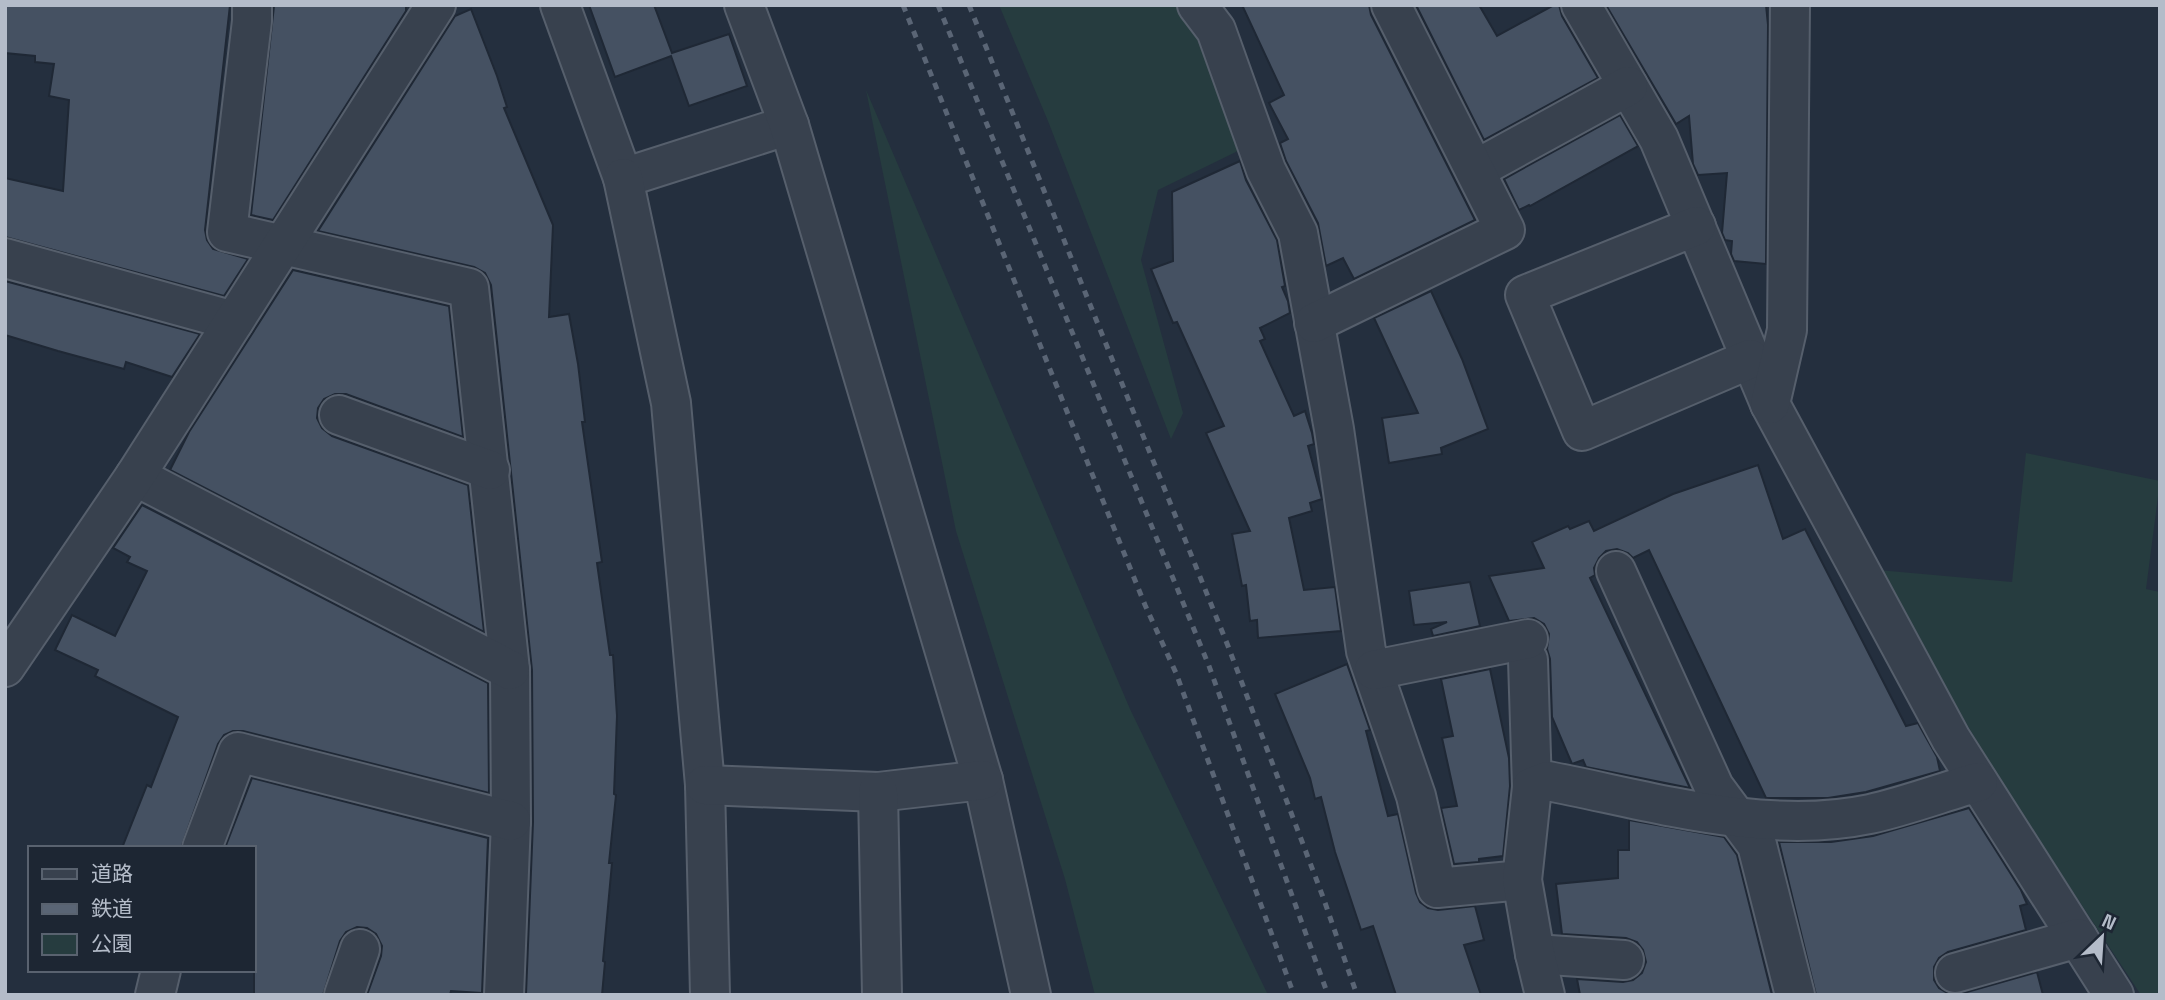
<svg xmlns="http://www.w3.org/2000/svg" width="2165" height="1000" font-family="'Space Grotesk','Noto Sans JP',sans-serif">
	<style>
		.green { fill: #263c3f }
		.building { fill: #455162; stroke: #1f2835; stroke-width: 2 }
		.lines { fill: none; stroke-linecap: round; stroke-linejoin: round }
		.minor-casing { stroke: #565f6c; stroke-width: 42 }
		.minor { stroke: #38414e; stroke-width: 38 }
		.rail { stroke: #5a6575; stroke-width: 5; stroke-dasharray: 7 7; stroke-linecap: butt }
	</style>
	<rect width="100%" height="100%" fill="#242f3e"/>
	<g class="green">
		<path d="M999,5H1181L1199,29L1244,148L1158,190L1141,260L1183,413L1171,439L1048,121Z"/>
		<path d="M866,90L1130,709L1268,995H1095L1065,879L956,531Z"/>
		<path d="M2026,453L2160,481L2146,589L2160,592V995H2141L1999,780L1878,570L2012,582Z"/>
	</g>
	<g class="building">
		<path d="M5,5H230L205,230L207,240L213,249L248,259L224,296L5,237V178L63,191L69,100L49,96L54,64L35,62V56L5,53Z"/>
		<path d="M406,5V11L273,220L251,215L274,6Z"/>
		<path d="M589,5H654L672,53L729,34L747,86L689,106L671,56L615,77Z"/>
		<path d="M1242,5H1369L1371,15L1475,220L1354,279L1343,258L1326,266L1318,223L1286,161L1280,143L1288,139L1269,103L1284,95Z"/>
		<path d="M1420,5H1479L1497,36L1554,5H1559L1562,16L1598,78L1484,140L1417,7Z"/>
		<path d="M1606,5H1766L1768,25L1766,264L1734,261L1731,254L1732,241L1725,240L1722,233L1727,173L1698,175L1693,164L1689,116L1676,124Z"/>
		<path d="M471,9L497,76L507,107L504,108L553,225L549,317L569,314L578,364L585,422H582L602,562L597,563L610,655H613L617,716L614,794L616,795L609,863H612L603,961L605,962L602,995L526,994L533,822L532,670L491,285L485,273L474,267L318,231L455,16Z"/>
		<path d="M1620,115L1638,146L1530,206L1529,205L1519,210L1504,179Z"/>
		<path d="M1240,161L1246,180L1277,240L1285,286L1282,287L1288,301L1290,313L1260,328L1265,339L1260,341L1294,416L1305,411L1312,433L1314,444L1308,446L1322,499L1310,503L1312,511L1289,518L1304,590L1335,587L1341,631L1258,638L1257,620L1250,621L1246,585L1242,586L1232,534L1250,531L1206,433L1224,426L1177,322L1173,323L1151,269L1173,261L1172,192Z"/>
		<path d="M293,270L449,306L463,437L346,394H335L324,399L318,408L317,418L322,428L332,436L468,485L484,632L170,470L189,432Z"/>
		<path d="M5,281L200,334L172,377L126,362L124,369L58,351L5,335Z"/>
		<path d="M1431,291L1462,359L1488,429L1441,448L1442,454L1389,463L1382,418L1418,413L1374,318Z"/>
		<path d="M1758,465L1783,539L1805,529L1906,726L1918,723L1937,757L1940,771L1866,792L1828,798H1766L1649,550L1633,558L1628,553L1617,549L1606,551L1599,558L1594,568L1595,575L1590,578L1690,788L1586,767L1583,760L1572,764L1552,717L1550,659L1547,649L1549,634L1544,624L1534,618L1509,621L1489,576L1544,568L1532,542L1568,526L1570,529L1589,521L1594,531L1673,494Z"/>
		<path d="M142,505L488,683L489,793L243,731H233L224,735L218,744L181,848H122L147,785L151,787L178,717L95,676L98,670L55,650L72,615L115,636L147,571L127,562L130,557L113,548Z"/>
		<path d="M1470,582L1480,626L1433,636L1431,629L1447,622L1414,625L1409,591Z"/>
		<path d="M1347,664L1370,730L1366,731L1388,816L1398,814L1416,893L1420,902L1428,908L1438,910L1475,906L1484,940L1464,945L1481,995H1396L1373,926L1361,930L1335,852L1321,797L1315,799L1310,778L1275,694Z"/>
		<path d="M1490,669L1509,758L1510,786L1503,856L1479,859V862L1454,864L1441,808L1457,806L1442,738L1453,736L1441,679Z"/>
		<path d="M252,778L488,838L482,993L451,991L450,995H367L381,956L382,946L376,934L367,928L357,927L346,932L340,941L323,995H254V848H225Z"/>
		<path d="M1969,808L2021,890L2027,904L2020,906L2026,930L1948,952L1939,958L1934,967V980L1939,988L1949,994H1960L2037,972L2043,995H1816L1779,842H1831L1873,836Z"/>
		<path d="M1629,820L1724,837L1737,855L1772,995H1580L1577,979L1623,982L1633,980L1642,973L1646,962L1643,950L1637,942L1626,938L1562,934L1556,884L1618,878V850H1629Z"/>
	</g>
	<g class="lines">
		<defs>
			<g id="minor">
				<path d="M252,5V21L227,232L469,288L510,670L511,821L504,995"/>
				<path d="M560,5L623,178L789,125"/>
				<path d="M744,5L789,125L983,780L1031,995"/>
				<path d="M1197,5L1216,30L1266,170L1298,233L1334,429L1366,651L1416,796L1437,888L1522,880"/>
				<path d="M1581,5L1659,139L1770,404L1951,739L2114,995"/>
				<path d="M1475,170L1628,86"/>
				<path d="M623,178L671,403L705,785L710,995"/>
				<path d="M1696,226L1525,295L1582,431L1750,359"/>
				<path d="M5,258L234,321"/>
				<path d="M1314,323L1505,230L1391,5"/>
				<path d="M1770,404L1787,330L1790,5"/>
				<path d="M339,415L490,470"/>
				<path d="M135,476L510,670"/>
				<path d="M1616,571L1714,787L1757,845L1795,995"/>
				<path d="M1528,660L1532,787"/>
				<path d="M5,667L135,476L436,5"/>
				<path d="M1374,670L1528,639"/>
				<path d="M705,785L878,792L983,780"/>
				<path d="M878,792L882,995"/>
				<path d="M202,848L238,752L511,821"/>
				<path d="M1535,954L1624,960"/>
				<path d="M1955,973L2078,938"/>
				<path d="M155,995L161,970"/>
				<path d="M344,995L360,949"/>
				<path d="M1545,995L1535,954L1522,880L1532,787L1548,781C1651,801 1765,836 1870,814C1906,806 1943,792 1978,782"/>
			</g>
		</defs>
		<use href="#minor" class="minor-casing"/>
		<use href="#minor" class="minor"/>
		<g class="rail">
			<path d="M903,5L1145,605L1176,673L1294,995"/>
			<path d="M938,5L1209,666L1328,995"/>
			<path d="M969,5L1228,646L1323,897L1357,995"/>
		</g>
	</g>
	<rect width="2165" height="1000" fill="none" stroke="#b4bcc9" stroke-width="14"/>
	<rect x="28" y="846" width="228" height="126" fill="#1d2633" stroke="#59626f" stroke-width="2"/>
	<rect x="42" y="869" width="35" height="10" fill="#38414e" stroke="#59626f" stroke-width="2"/>
	<text x="91" y="881" font-size="21" fill="#b4bcc9">道路</text>
	<rect x="42" y="904" width="35" height="10" fill="#5a6575" stroke="#59626f" stroke-width="2"/>
	<text x="91" y="916" font-size="21" fill="#b4bcc9">鉄道</text>
	<rect x="42" y="934" width="35" height="21" fill="#263c3f" stroke="#59626f" stroke-width="2"/>
	<text x="91" y="951" font-size="21" fill="#b4bcc9">公園</text>
	<g transform="translate(2102 937) rotate(25)" stroke="#1d2633" stroke-width="5" paint-order="stroke">
	<path d="M0-5L12 26L0 18L-12 26Z" fill="#b4bcc9"/>
	<text y="-10" font-size="19" font-weight="bold" text-anchor="middle" fill="#b4bcc9">N</text>
	</g>
</svg>
